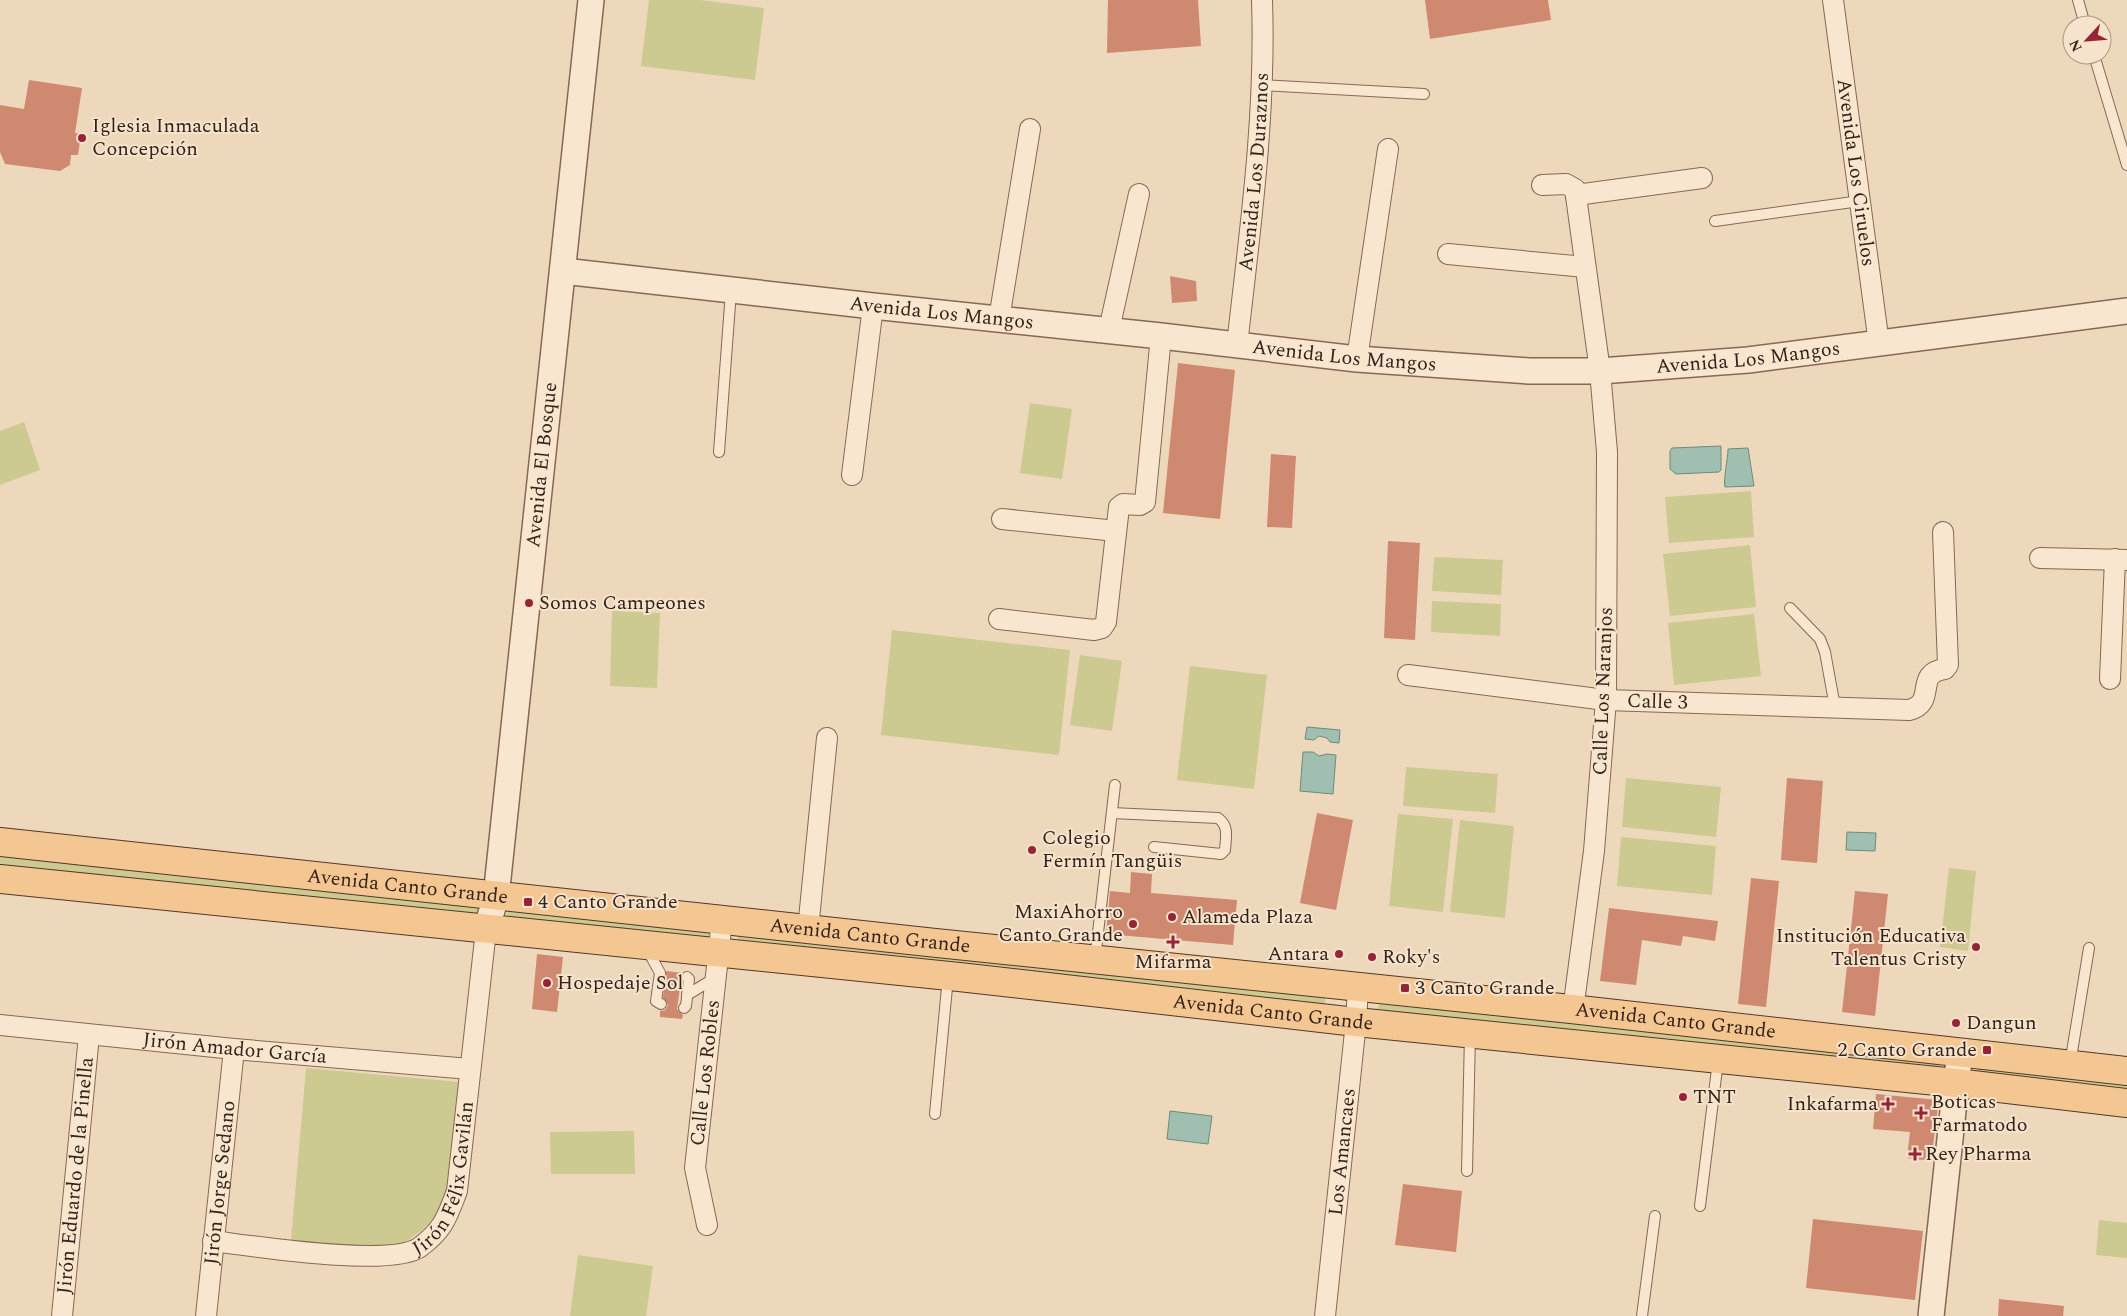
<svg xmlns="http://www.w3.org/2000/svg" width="2127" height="1316" font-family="Spectral,serif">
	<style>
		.green { fill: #ccca90 }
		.water { fill: #a0bfb1; stroke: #688d7e }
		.building { fill: #ce8970 }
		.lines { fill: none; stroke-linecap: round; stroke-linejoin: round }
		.service-casing { stroke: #866855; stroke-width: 12 }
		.minor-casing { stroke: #866855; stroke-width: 22 }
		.tertiary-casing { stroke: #866855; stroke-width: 28 }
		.primary-casing { stroke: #53372a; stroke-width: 30 }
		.service { stroke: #f9e6cf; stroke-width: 10 }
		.minor { stroke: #f9e6cf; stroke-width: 20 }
		.tertiary { stroke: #f9e6cf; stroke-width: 25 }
		.primary { stroke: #f4c691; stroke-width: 28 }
		.poi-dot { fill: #962436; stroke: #f6e3cb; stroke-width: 2 }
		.labels { text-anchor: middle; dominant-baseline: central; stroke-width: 4; stroke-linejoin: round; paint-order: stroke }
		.poi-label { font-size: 20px; fill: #35231b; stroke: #f6e3cb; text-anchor: start }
		.street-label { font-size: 20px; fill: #35231b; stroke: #f6e3cb }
	</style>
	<rect width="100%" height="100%" fill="#eed8bc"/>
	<g class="green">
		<path d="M649,0H700L764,8L755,80L641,66Z"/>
		<path d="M1030,403L1072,409L1062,479L1020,473Z"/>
		<path d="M24,422L40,470L0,485V431Z"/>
		<path d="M1751,491L1754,537L1669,543L1665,497Z"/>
		<path d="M1750,545L1756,607L1670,616L1663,554Z"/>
		<path d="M1434,557L1503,560L1501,595L1432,591Z"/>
		<path d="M1432,601L1501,604L1500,636L1431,632Z"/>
		<path d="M612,611L660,613L657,688L610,686Z"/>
		<path d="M1754,614L1761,676L1674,685L1668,623Z"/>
		<path d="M892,630L1070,650L1059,755L881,735Z"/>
		<path d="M1080,655L1122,661L1112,731L1070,725Z"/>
		<path d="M1190,666L1267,675L1254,789L1177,780Z"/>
		<path d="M1406,767L1498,774L1495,813L1403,806Z"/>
		<path d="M1626,778L1721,787L1716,837L1622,827Z"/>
		<path d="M1398,814L1453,819L1443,912L1389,906Z"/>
		<path d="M1460,820L1514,826L1505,918L1450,912Z"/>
		<path d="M1621,837L1716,846L1712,895L1617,886Z"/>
		<path d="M0,854L486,905L478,921L0,874Z"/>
		<path d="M1949,868L1976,871L1968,951L1940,947Z"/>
		<path d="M510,908L710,932L707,939L507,922V913Z"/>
		<path d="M738,935L1325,997V1006L738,946Z"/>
		<path d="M1381,1002L1580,1021L1939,1064L1938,1071L1380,1016L1377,1008Z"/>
		<path d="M1982,1064L2127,1079V1095L1981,1079L1977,1070Z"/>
		<path d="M306,1068L459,1082L449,1184L445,1197L434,1218L421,1231L407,1241L386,1250L291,1241Z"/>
		<path d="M634,1131L635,1174H551L550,1132Z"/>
		<path d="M2099,1220L2127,1223V1258L2096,1255Z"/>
		<path d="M578,1255L653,1266L646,1316H570Z"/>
	</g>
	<g class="water">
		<path d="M1721,446V470L1719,472L1676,474L1670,469V451L1672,448Z"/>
		<path d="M1748,448L1754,486L1725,487C1723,481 1728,458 1728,449Z"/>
		<path d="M1307,727L1340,730L1339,743L1330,742L1327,738L1319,736L1314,740L1305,739Z"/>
		<path d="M1303,752H1313L1319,756L1327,754L1336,755L1333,794L1300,791Z"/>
		<path d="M1847,832L1876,833L1875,851L1846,850Z"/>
		<path d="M1170,1111L1212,1116L1208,1144L1167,1139Z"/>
	</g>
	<g class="building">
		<path d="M1108,0H1198L1201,46L1107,53Z"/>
		<path d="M1425,0H1548L1551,20L1430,39Z"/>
		<path d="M29,80L82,88L75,133L81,134L78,155H71L70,165L60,171L5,164L0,152V105L24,109Z"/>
		<path d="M1170,276L1196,281L1197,301L1172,303Z"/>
		<path d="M1178,363L1235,370L1220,519L1163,513Z"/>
		<path d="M1271,454L1296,456L1292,528L1267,527Z"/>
		<path d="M1388,541L1420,543L1415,640L1384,638Z"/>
		<path d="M1787,778L1823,781L1817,863L1781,860Z"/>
		<path d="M1317,813L1353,820L1336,910L1300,903Z"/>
		<path d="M1131,872L1152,874L1151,893L1237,900L1233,945L1106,934L1110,891L1130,893Z"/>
		<path d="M1751,878L1779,881L1766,1007L1738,1004Z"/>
		<path d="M1855,891L1888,894L1875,1016L1842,1012Z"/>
		<path d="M1609,908L1718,921L1715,941L1683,936L1681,946L1642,940L1636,985L1600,981Z"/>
		<path d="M537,954L563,957L557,1012L532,1009Z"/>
		<path d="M666,971L682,973L677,1009L683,1015L682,1019L660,1017V1011L665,1010L668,1005L663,997Z"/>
		<path d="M1876,1094L1939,1100L1931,1161L1907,1158L1910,1132L1873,1129Z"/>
		<path d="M1403,1184L1462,1191L1456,1252L1395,1245Z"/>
		<path d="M1813,1219L1923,1231L1915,1300L1806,1288Z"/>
		<path d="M1999,1299L2064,1306L2063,1316H1998Z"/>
	</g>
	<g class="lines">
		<defs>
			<g id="service">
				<path d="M2078,0L2085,25"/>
				<path d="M2094,55L2127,165"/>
				<path d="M1263,85L1424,94"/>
				<path d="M1715,221L1860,201"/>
				<path d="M719,452L731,291"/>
				<path d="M1790,608L1820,639L1825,652L1835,707"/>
				<path d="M1112,813L1218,818C1229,826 1226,836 1225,850L1221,854L1154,847"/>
				<path d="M647,949L660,973L656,1001L661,1004"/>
				<path d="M1095,959L1115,785"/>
				<path d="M687,995L715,978"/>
				<path d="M684,1008L686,1006L689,979L687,977"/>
				<path d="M2070,1064L2089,948"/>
				<path d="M935,1114L948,977"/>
				<path d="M1467,1171L1470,1034"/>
				<path d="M1700,1206L1718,1061"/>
				<path d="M1642,1316L1655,1216"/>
			</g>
			<g id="minor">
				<path id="s1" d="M1833,0L1879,344"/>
				<path d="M1542,185L1566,184L1575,189L1600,371L1607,452L1606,700L1594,851L1573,1010"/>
				<path d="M1576,195L1702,178"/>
				<path d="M1448,254L1585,267"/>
				<path d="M999,319L1030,129"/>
				<path d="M1109,330L1139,194"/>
				<path id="s2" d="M1237,345C1250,230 1266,116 1262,0"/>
				<path d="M1357,359L1388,149"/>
				<path d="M852,475L873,306"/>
				<path d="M1002,519L1116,531"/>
				<path d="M2040,558L2127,560"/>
				<path d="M999,619L1094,630L1102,628L1106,622L1119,507L1123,504L1140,505L1145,502L1161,336"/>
				<path id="s3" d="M1408,675L1606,700L1909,710C1938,703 1913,673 1945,669L1948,665L1943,532"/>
				<path d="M2110,679L2115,559"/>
				<path d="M808,929L827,738"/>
				<path id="s4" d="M0,1025L234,1049L470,1069"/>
				<path id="s5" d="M707,1225L695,1168L722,920"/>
				<path id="s6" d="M213,1241C253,1246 392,1268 420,1247C444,1229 447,1217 457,1191L486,930"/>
				<path id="s7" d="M62,1316L89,1035"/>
				<path id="s8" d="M206,1316L234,1049"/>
				<path id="s9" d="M1325,1316L1356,1022L1358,988"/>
			</g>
			<g id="tertiary">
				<path id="s10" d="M563,271L873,306L1161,336L1357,359L1529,371H1600L1748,360L2127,311"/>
				<path id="s11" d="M486,930L496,897L591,0"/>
				<path d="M1931,1316L1956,1083L1960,1054"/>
			</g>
			<g id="primary">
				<path id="s12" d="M0,842C524,900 1047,955 1571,1009C1757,1029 1942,1052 2127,1071"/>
				<path id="s13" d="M0,879L959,977L1356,1022L1956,1083L2127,1103"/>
			</g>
		</defs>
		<use href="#service" class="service-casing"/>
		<use href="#minor" class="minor-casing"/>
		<use href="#tertiary" class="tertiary-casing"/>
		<use href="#primary" class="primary-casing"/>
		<use href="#service" class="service"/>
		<use href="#minor" class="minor"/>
		<use href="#tertiary" class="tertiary"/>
		<use href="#primary" class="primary"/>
	</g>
	<g class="poi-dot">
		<circle cx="82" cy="138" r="5"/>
		<circle cx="529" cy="603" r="5"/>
		<circle cx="1032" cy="850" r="5"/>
		<rect x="523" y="897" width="10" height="10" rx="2.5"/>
		<circle cx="1172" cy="917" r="5"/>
		<circle cx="1133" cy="924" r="5"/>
		<path d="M1170.5 934.5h5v5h5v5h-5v5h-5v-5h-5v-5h5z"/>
		<circle cx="1976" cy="947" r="5"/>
		<circle cx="1339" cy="954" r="5"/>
		<circle cx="1372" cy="957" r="5"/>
		<circle cx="547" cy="983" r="5"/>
		<rect x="1400" y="983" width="10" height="10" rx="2.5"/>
		<circle cx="1956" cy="1023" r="5"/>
		<rect x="1982" y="1045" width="10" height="10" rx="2.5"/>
		<circle cx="1683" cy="1097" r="5"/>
		<path d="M1885.5 1096.5h5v5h5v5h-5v5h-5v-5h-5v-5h5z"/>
		<path d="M1918.5 1105.5h5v5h5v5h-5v5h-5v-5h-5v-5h5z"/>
		<path d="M1912.5 1146.5h5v5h5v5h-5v5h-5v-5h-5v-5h5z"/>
	</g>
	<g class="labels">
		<g class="poi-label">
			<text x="92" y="126">Iglesia Inmaculada<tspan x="92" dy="23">Concepción</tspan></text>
			<text x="539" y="603">Somos Campeones</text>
			<text x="1042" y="838">Colegio<tspan x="1042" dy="23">Fermín Tangüis</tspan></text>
			<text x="538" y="902">4 Canto Grande</text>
			<text x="1123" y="912" text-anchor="end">MaxiAhorro<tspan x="1123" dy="23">Canto Grande</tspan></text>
			<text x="1182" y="917">Alameda Plaza</text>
			<text x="1966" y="936" text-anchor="end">Institución Educativa<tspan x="1966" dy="23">Talentus Cristy</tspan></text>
			<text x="1329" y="954" text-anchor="end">Antara</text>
			<text x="1382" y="957">Roky's</text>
			<text x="1173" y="962" text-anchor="middle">Mifarma</text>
			<text x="557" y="983">Hospedaje Sol</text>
			<text x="1415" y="988">3 Canto Grande</text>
			<text x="1966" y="1023">Dangun</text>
			<text x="1977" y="1050" text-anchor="end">2 Canto Grande</text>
			<text x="1693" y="1097">TNT</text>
			<text x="1931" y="1102">Boticas<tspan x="1931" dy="23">Farmatodo</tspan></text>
			<text x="1878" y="1104" text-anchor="end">Inkafarma</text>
			<text x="1925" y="1154">Rey Pharma</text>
		</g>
		<g class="street-label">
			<text stroke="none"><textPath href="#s1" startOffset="174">Avenida Los Ciruelos</textPath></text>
			<text stroke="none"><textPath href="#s2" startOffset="174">Avenida Los Duraznos</textPath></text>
			<text stroke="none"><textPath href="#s10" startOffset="381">Avenida Los Mangos</textPath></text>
			<text stroke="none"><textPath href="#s10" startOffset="786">Avenida Los Mangos</textPath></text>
			<text stroke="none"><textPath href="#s10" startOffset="1191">Avenida Los Mangos</textPath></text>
			<text stroke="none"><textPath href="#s11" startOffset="469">Avenida El Bosque</textPath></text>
			<text transform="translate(1603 691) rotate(-88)">Calle Los Naranjos</text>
			<text stroke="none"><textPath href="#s3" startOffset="251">Calle 3</textPath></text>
			<text stroke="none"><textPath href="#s12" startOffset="410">Avenida Canto Grande</textPath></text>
			<text stroke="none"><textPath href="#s12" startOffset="875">Avenida Canto Grande</textPath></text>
			<text stroke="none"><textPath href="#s13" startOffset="1280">Avenida Canto Grande</textPath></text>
			<text stroke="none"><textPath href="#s12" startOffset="1685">Avenida Canto Grande</textPath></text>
			<text stroke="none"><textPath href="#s4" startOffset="236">Jirón Amador García</textPath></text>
			<text stroke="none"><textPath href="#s5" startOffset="154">Calle Los Robles</textPath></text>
			<text stroke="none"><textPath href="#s9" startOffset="165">Los Amancaes</textPath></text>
			<text stroke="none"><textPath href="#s6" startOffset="285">Jirón Félix Gavilán</textPath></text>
			<text stroke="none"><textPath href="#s7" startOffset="141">Jirón Eduardo de la Pinella</textPath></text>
			<text stroke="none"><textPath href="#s8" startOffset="134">Jirón Jorge Sedano</textPath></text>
		</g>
	</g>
	<g transform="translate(2087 40) rotate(244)"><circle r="24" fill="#f6e3cb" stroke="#a99685"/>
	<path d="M0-4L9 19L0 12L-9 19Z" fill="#962436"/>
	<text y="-8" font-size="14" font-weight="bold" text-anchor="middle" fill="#35231b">N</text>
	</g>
</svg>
